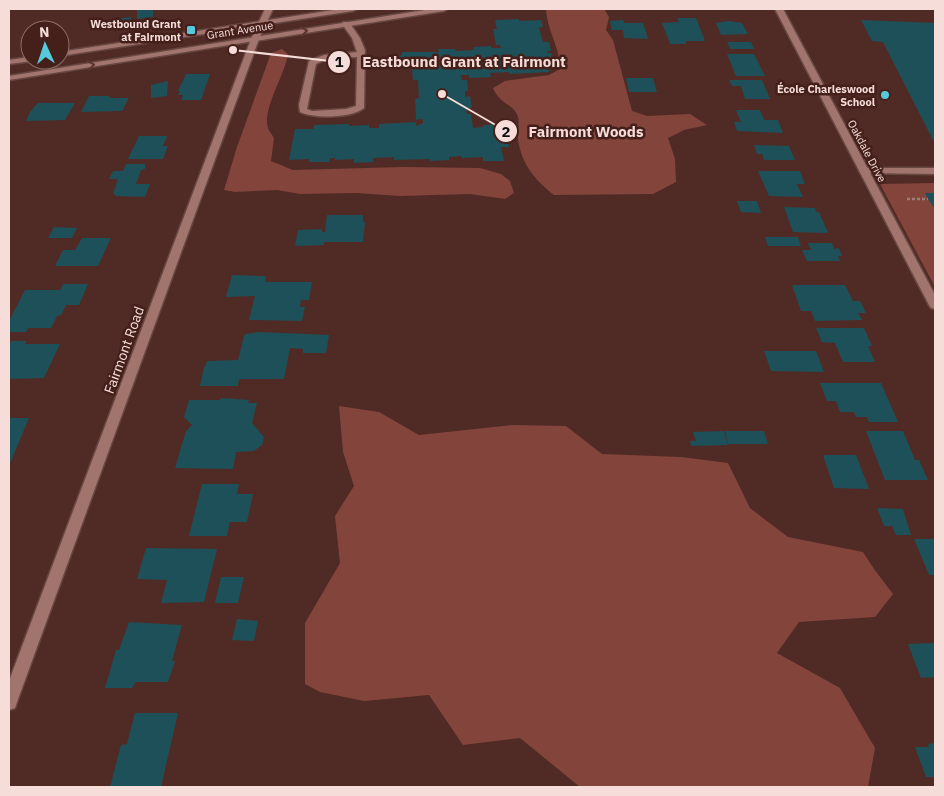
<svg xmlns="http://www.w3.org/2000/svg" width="944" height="796" font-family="'IBM Plex Sans',sans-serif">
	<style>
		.green { fill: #82443b }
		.building { fill: #1d5058 }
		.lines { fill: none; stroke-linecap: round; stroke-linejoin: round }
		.service-casing { stroke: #674742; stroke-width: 3 }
		.minor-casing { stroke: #674742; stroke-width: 3 }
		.secondary-casing { stroke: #674742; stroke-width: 3 }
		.path { stroke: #9c7d78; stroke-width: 2.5; stroke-dasharray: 3 2; stroke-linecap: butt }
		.service { fill: #a1746d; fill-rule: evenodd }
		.minor { fill: #a1746d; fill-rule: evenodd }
		.secondary { fill: #a1746d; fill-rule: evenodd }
		.oneway { stroke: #5c3530 }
		.poi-dot { fill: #54cadc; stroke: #45201b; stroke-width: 2 }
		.labels { text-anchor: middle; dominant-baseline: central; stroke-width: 5; stroke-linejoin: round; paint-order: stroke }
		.far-poi-label { font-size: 11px; font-weight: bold; fill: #f6ddd9; stroke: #45201b; text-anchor: end }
		.far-street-label { font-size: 11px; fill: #f6ddd9; stroke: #45201b }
		.street-label { font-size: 14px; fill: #f6ddd9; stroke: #45201b }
		.leader { fill: none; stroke: #f6ddd9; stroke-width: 2 }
		.callout-dot { fill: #f6ddd9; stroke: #45201b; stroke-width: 2 }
		.mark-label { font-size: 15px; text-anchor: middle; font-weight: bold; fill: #111 }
		.callout-label { font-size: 15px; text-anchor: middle; font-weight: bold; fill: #f6ddd9; stroke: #45201b; stroke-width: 5; stroke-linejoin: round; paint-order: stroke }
	</style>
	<rect width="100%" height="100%" fill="#502b25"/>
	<g class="green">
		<path d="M546,9H604L609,17L606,30L613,40L632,111L647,116L690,114L707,125L684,130L668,138L675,159L676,182L653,194L554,195C535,180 522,165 518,140C517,133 520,124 518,117C513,103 500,105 493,88L505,81L549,75L560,69C560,47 547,30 546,9Z"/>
		<path d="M282,49L288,54C285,75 262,109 268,128C269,131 272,135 274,138L271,161L293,170L403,167L480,168L501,174L510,181L514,193L505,199L470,194L400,196L356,193L300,194L277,190L235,192L224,190L237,147L271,53Z"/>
		<path d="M935,183V287L880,184Z"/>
		<path d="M339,406L379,412L419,435L512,425L566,426L602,454L681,457L728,463L750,508L788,537L863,552L874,569L893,594L875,617L799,622L777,653L840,688L875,748L868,787H580L520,738L463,745L429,695L364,701L320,692L305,684V623L340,563L335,516L354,486L343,452Z"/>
	</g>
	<g class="building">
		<path d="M137,9H153V17L137,19Z"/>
		<path d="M131,17L130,29H112L114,19Z"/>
		<path d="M677,18H696L705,41H686V44H670L662,23L679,22Z"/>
		<path d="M519,19V21L541,20L543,27H539L543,42H549L551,51H547L548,53H551L555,66L548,67L549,72L509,74V72L490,73L491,77L469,78V75H461L462,80H467L468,91H465V97L470,96L472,108H466L467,114H471L473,128L483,127V125L506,124L509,147H501L504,161H483V157L462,158V156L449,157V160L430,161V159L394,160V157L373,158V162L354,163V159L335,160V158H330L329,162H309V159L289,160L295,129H313L314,125L349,124V126L369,125V128H379V124L416,122V126L423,123V119L416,120L415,99L419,98L418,80H413L412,68L400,69L399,56L402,55V52H439L438,49H455L456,51L474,50L473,47L491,46V48H501L500,45H496L493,29H497L495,20Z"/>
		<path d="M623,20L624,23H643L648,39L624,38L623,30H612L610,21Z"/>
		<path d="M861,20L935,23V144L883,42L872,41Z"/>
		<path d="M729,21L742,23L748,34L721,35L716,23Z"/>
		<path d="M727,42H751L754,49H730Z"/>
		<path d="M727,54H754L765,76H736Z"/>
		<path d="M186,74H210L201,100H181L183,95H178L180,91H178Z"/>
		<path d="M626,78H653L657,92H629Z"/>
		<path d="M729,80H762L770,99H745L741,86H732Z"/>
		<path d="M168,81L167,96L151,98V85Z"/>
		<path d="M89,96H110L109,98H129L122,111L81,112Z"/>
		<path d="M38,103H75L65,120L26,121L30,112Z"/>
		<path d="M736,110H760L764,120H778L783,133L737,131L734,122H741Z"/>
		<path d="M139,136H167L163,146H168L163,159H128Z"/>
		<path d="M754,145L789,146L795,160H764L762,154H757Z"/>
		<path d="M126,164H145V169L141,170L136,184H150L145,197L115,196L116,195L113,194L118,179H109L113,171H123Z"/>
		<path d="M758,171H800L805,184H797L803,197L769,196Z"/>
		<path d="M925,193H935V209L928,199Z"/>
		<path d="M737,201H757L761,213L741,212Z"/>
		<path d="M784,207L815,208L816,212H819L828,233L793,232Z"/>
		<path d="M327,215H363V222H365L363,242H324V245L295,246L298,230L322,229V232H325Z"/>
		<path d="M54,227L77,228L72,238H48Z"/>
		<path d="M765,237H798L801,246H768Z"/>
		<path d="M82,238H111L98,266H55L63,250H75Z"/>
		<path d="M808,243H832L834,249L839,248L842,256H838L840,261H807L802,250H811Z"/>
		<path d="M232,275L266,276L265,282H312L309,300H301L300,307H305L302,321L249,320L255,296L226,297Z"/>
		<path d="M63,284H88L79,305H66L61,315L57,316L51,328H28L26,332H9V321L25,290H60Z"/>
		<path d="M792,285H845L853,301H860L866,313H858L862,320L815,321L811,311H801Z"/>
		<path d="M816,328H864L872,346H868L875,362H843L835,343L822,342Z"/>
		<path d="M259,332L329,335L326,353H303V349L290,348L284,379H239L238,386H200L204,367H205L207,361L238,360L244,336L246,334Z"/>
		<path d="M11,341H26L25,344H60L44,378L9,379V346Z"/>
		<path d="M764,351H816L824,372L771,371Z"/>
		<path d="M820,383H881L898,422H869L867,417H856L854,412H840L836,401H827Z"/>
		<path d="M221,398L249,400L248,403H257L252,423L264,437L262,445L254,451L236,452L233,469L175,468L186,431L192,425L184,417L189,400H220Z"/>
		<path d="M9,418H29L9,466Z"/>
		<path d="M724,431L728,445L691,446L690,441H696L693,432Z"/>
		<path d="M725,431H764L768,444H728Z"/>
		<path d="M866,431H903L915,460H919L928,480H885Z"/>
		<path d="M823,455H856L869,489L834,488Z"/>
		<path d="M202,484H239L237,494H253L247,522H230L227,536H189Z"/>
		<path d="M877,508L903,509L911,535H896L892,526H884Z"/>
		<path d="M914,539H935V575H929Z"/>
		<path d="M146,548L217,549L204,602L161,603L167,580L137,579Z"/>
		<path d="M221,577H244L238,603H215Z"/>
		<path d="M237,619L258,621L254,641L232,640Z"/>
		<path d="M129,622L182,625L172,661H175L168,682H136L132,688H105L116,650H119Z"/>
		<path d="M935,643V677L921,678L908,644Z"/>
		<path d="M135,713H178L161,787H110L121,745L127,744Z"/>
		<path d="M935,743V777H926L915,747H929L928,744Z"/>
	</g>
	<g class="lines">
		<defs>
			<g id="service">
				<path d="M343,22H349L360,38L365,50L364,108C352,118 314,119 300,112L299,105L309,61L324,55L357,52L352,38L342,24ZM357,57L356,106L346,109L312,111L307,109L316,64L326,59Z"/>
				<path d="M864,168H935V174L861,173L859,171Z"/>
			</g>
			<g id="minor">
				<path d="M265,9H273L259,39L17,702L15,708L9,710V681L251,39Z"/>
				<path d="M775,9H783L935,295V309L931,308L929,305Z"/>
			</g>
			<g id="secondary">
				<path d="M340,9H357L353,11L60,56V52Z"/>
				<path d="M431,9H448L444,11L9,80V76Z"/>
				<path d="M30,57V60L33,61L9,64V60Z"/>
			</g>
		</defs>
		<use href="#service" class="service-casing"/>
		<use href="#minor" class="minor-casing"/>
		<use href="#secondary" class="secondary-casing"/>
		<path class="path" d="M907,199H928"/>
		<use href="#service" class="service"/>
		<use href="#minor" class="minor"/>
		<use href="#secondary" class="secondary"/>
	</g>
	<defs><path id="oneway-chevron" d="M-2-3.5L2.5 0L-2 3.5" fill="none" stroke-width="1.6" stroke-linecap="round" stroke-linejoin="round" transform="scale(1.25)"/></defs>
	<g class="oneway">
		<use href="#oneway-chevron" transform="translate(304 31) rotate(-9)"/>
		<use href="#oneway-chevron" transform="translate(91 65) rotate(-9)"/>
	</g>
	<g class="poi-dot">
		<rect x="186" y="25" width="10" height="10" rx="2.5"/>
		<circle cx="885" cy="95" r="5"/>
	</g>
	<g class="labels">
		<g class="far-poi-label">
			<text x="181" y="24">Westbound Grant<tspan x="181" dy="13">at Fairmont</tspan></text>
			<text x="875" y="89">École Charleswood<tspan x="875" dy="13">School</tspan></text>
		</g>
		<g class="far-street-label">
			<text transform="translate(240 30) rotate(-9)">Grant Avenue</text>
			<text transform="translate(867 151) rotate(62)">Oakdale Drive</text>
		</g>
		<g class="street-label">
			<text transform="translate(124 350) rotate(-70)">Fairmont Road</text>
		</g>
	</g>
	<path class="leader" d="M233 50L339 62M442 94L506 131"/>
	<g class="callout-dot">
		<circle cx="233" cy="50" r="5"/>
		<circle cx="442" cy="94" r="5"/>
		<circle cx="339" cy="62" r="12"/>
		<circle cx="506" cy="131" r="12"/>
	</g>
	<g class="mark-label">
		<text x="339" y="67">1</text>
		<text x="506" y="137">2</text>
	</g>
	<g class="callout-label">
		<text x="464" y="67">Eastbound Grant at Fairmont</text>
		<text x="586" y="137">Fairmont Woods</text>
	</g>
	<rect width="944" height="796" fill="none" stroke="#f6ddd9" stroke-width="20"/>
	<g transform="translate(45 45) rotate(357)"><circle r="24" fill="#45201b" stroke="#8c6c67"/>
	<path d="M0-4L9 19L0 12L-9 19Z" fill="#54cadc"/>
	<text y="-8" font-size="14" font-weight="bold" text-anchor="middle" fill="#f6ddd9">N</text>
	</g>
</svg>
